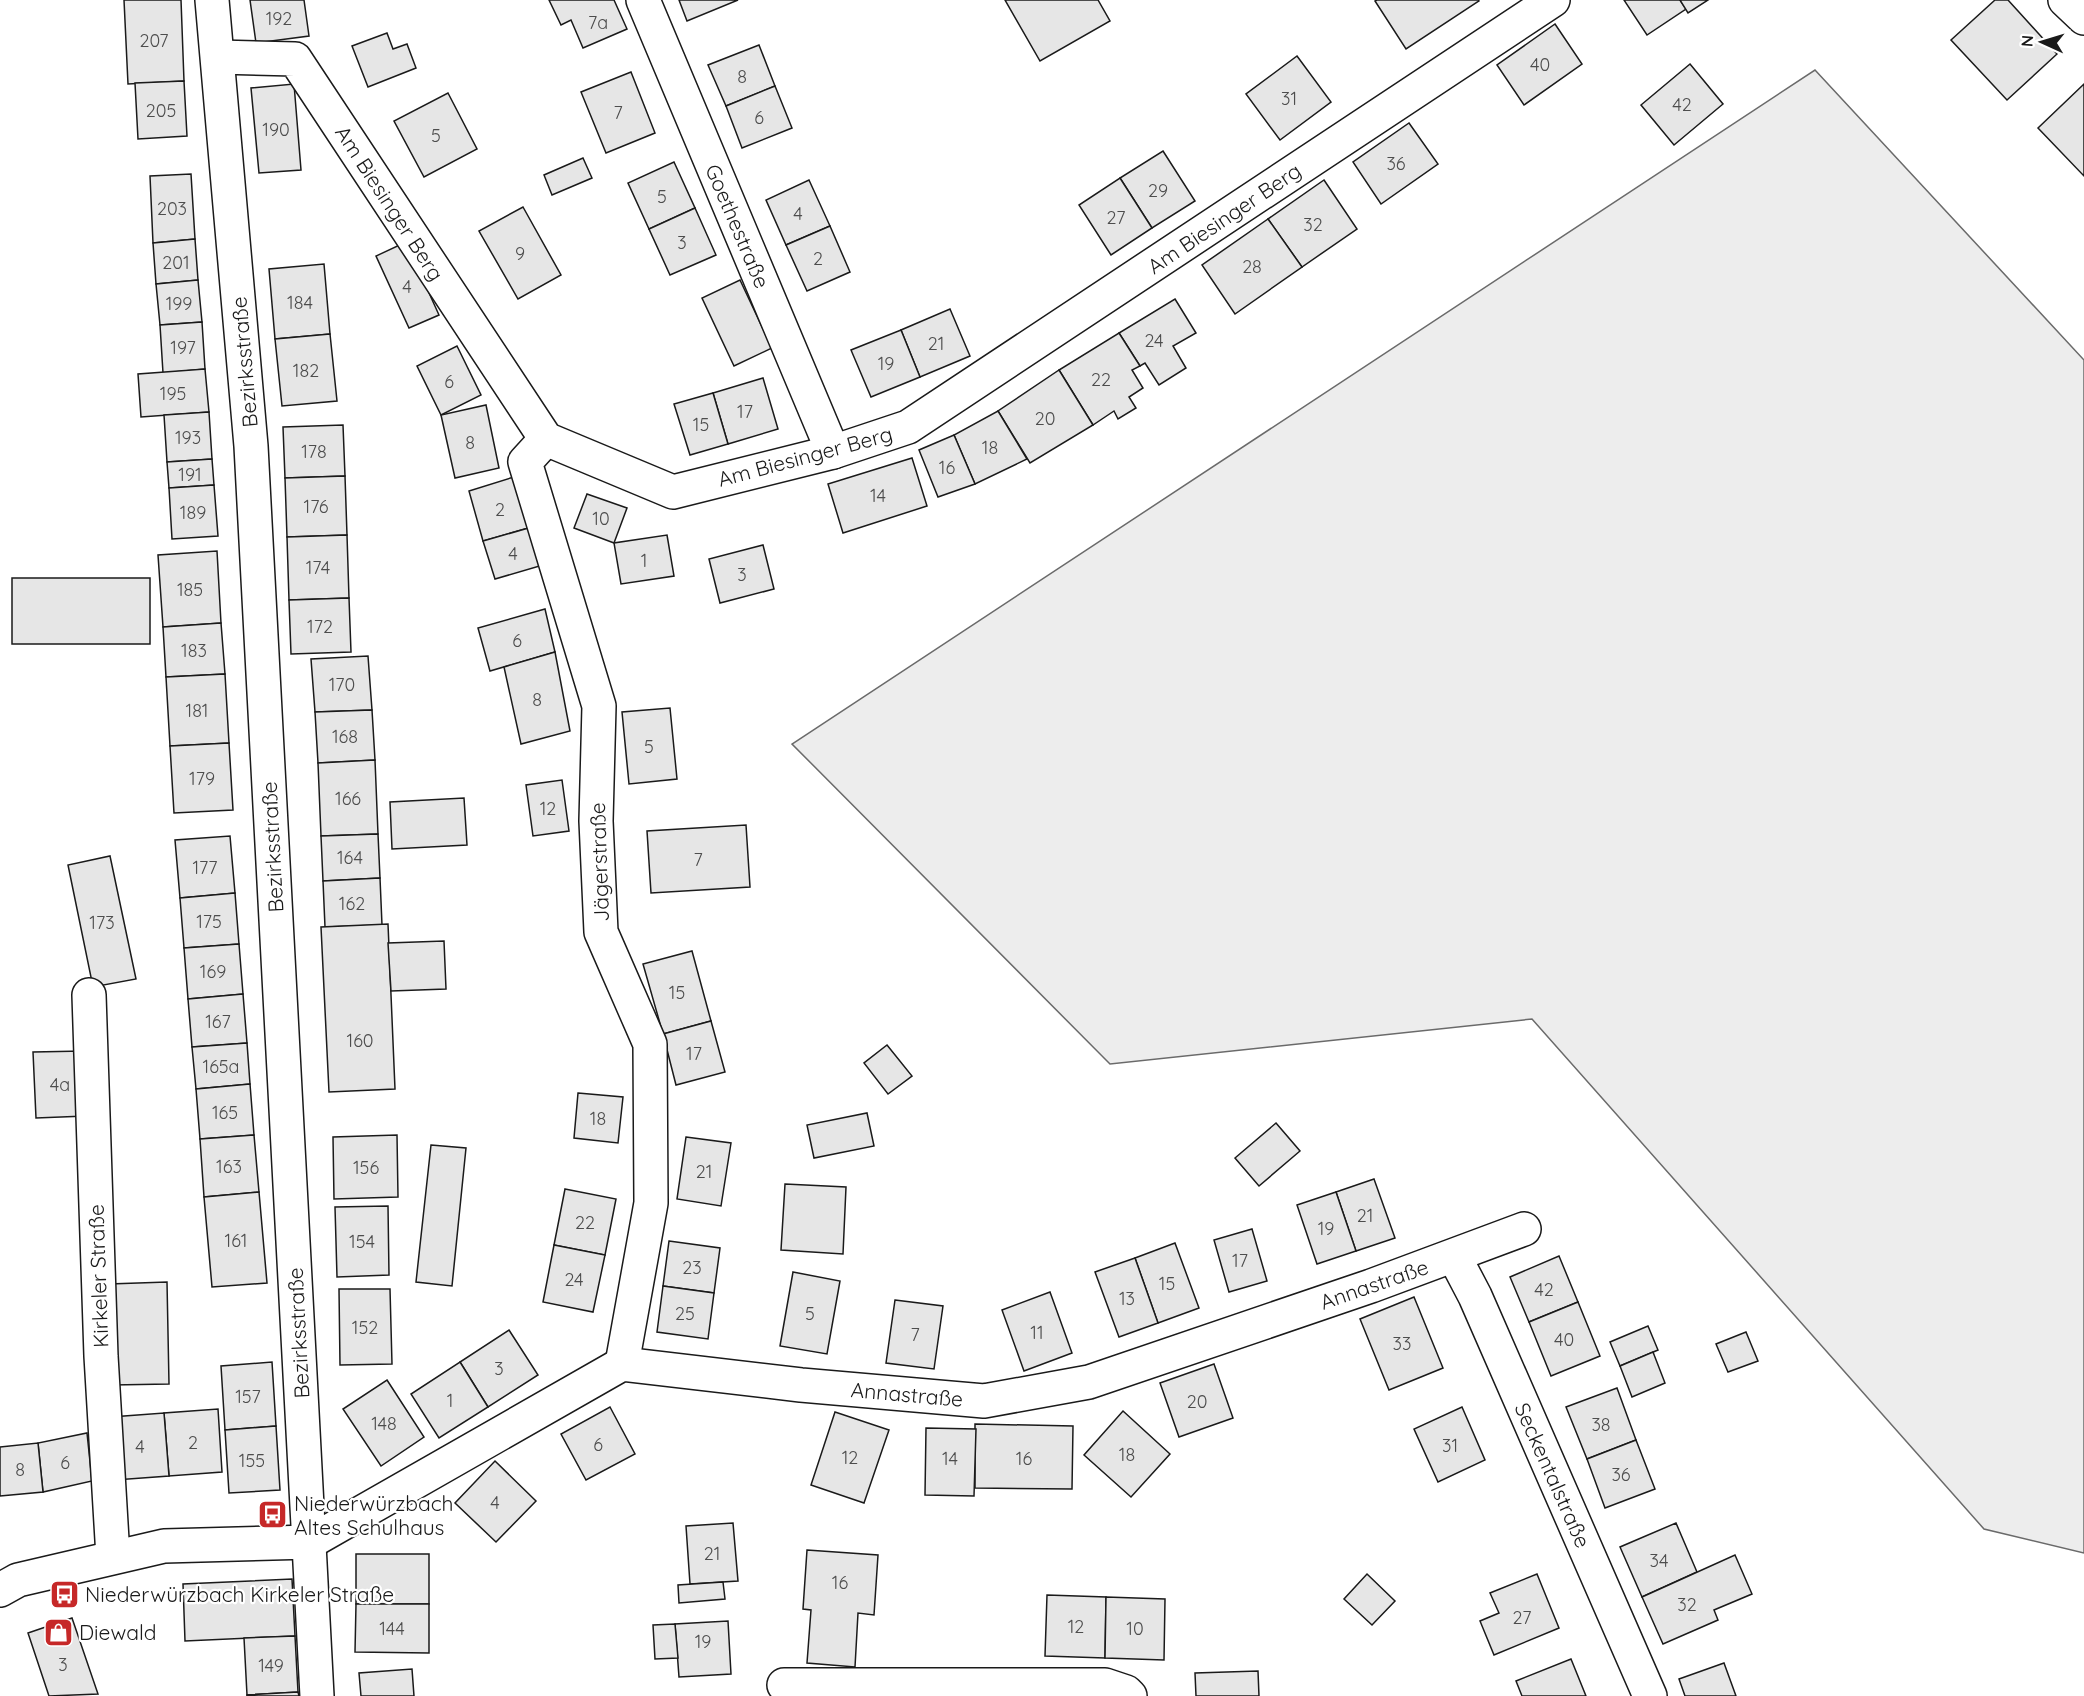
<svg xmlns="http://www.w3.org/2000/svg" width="2084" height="1696" font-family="Quicksand,sans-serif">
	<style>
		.built { fill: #ededed; stroke: #6a6a6a; stroke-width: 1.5 }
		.building { fill: #e6e6e6; stroke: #1a1a1a; stroke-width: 1.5 }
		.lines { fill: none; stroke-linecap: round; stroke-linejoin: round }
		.minor-casing { stroke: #1a1a1a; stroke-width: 36 }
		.major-casing { stroke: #1a1a1a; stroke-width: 36 }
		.minor { stroke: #fff; stroke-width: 33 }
		.major { stroke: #fff; stroke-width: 33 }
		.labels { text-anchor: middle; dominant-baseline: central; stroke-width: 4.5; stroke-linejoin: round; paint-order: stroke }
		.number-label { font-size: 18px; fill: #4d4d4d }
		.street-label { font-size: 21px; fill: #1a1a1a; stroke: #fff }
		.poi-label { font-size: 21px; fill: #1a1a1a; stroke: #fff; text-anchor: start }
	</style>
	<rect width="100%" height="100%" fill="#fff"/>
	<path class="built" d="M1815,70L2084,360V1553L1984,1529L1532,1019L1110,1064L792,744Z"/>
	<g class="building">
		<path d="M124,0H181L184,81L128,84Z"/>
		<path d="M250,0H304L309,36L256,43Z"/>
		<path d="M549,0H614L627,29L583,48L571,20L561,25Z"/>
		<path d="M679,0H738L687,21Z"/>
		<path d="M1005,0H1098L1110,21L1040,61Z"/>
		<path d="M1377,0H1478L1479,1L1406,49L1375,1Z"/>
		<path d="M1624,0H1680L1686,9L1647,35Z"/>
		<path d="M1680,0H1708L1688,13Z"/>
		<path d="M1995,0H2008L2057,54L2007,100L1951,40Z"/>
		<path d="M1555,24L1582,64L1524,105L1497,65Z"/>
		<path d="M387,33L393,49L407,44L416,68L368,87L352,46Z"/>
		<path d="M759,45L775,86L726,106L708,65Z"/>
		<path d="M1297,56L1331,102L1280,140L1246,94Z"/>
		<path d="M1690,64L1723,104L1674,145L1641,105Z"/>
		<path d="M631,72L655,133L606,153L581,92Z"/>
		<path d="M184,81L187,136L138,139L135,83Z"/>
		<path d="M294,84L301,170L259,173L251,88Z"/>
		<path d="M2084,84V176L2038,128Z"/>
		<path d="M775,86L792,128L742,148L726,106Z"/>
		<path d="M448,93L477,149L424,177L394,121Z"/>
		<path d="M1409,123L1438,164L1381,204L1353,162Z"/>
		<path d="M1163,151L1195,201L1152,228L1120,178Z"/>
		<path d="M583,158L592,178L552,195L544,175Z"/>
		<path d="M674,162L695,208L649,229L628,183Z"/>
		<path d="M191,174L195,239L153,243L150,176Z"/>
		<path d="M1120,178L1152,228L1111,255L1079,205Z"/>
		<path d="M809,180L830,226L786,245L766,200Z"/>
		<path d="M1324,180L1357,229L1302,267L1268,219Z"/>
		<path d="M523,207L561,275L518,299L479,231Z"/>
		<path d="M695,208L716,255L670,275L649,229Z"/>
		<path d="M1268,219L1302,267L1235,314L1202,265Z"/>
		<path d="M830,226L850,272L807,291L786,245Z"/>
		<path d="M195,239L198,280L156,284L153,243Z"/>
		<path d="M406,242L439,315L409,328L376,256Z"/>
		<path d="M324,264L330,334L275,339L269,269Z"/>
		<path d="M198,280L202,322L160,325L156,284Z"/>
		<path d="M740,280L772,348L734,366L702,298Z"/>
		<path d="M1175,299L1196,333L1173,346L1186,368L1159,385L1145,363L1140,366L1119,333Z"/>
		<path d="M950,309L970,356L920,377L901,330Z"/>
		<path d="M202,322L205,369L163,373L160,325Z"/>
		<path d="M901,330L920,377L871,397L851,350Z"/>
		<path d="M1119,333L1140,366L1132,370L1143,388L1129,397L1136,408L1118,419L1114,411L1093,425L1059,370Z"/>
		<path d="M330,334L337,401L282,406L275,339Z"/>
		<path d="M457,346L481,395L441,415L417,366Z"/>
		<path d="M205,369L209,412L141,417L138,374Z"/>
		<path d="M1059,370L1093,425L1030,463L998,411Z"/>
		<path d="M763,378L778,429L728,444L713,393Z"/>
		<path d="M713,393L728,444L690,455L674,404Z"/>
		<path d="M486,405L499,468L455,478L441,415Z"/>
		<path d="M998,411L1027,459L975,484L954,435Z"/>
		<path d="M209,412L212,459L167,462L164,415Z"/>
		<path d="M343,425L345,476L285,478L283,427Z"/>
		<path d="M954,435L975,484L938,497L919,450Z"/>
		<path d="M912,458L927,506L843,533L828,484Z"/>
		<path d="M212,459L214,485L169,488L167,462Z"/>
		<path d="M345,476L347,535L287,537L285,478Z"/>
		<path d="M517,476L532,527L483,541L469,491Z"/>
		<path d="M214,485L218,536L172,539L169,488Z"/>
		<path d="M587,494L627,508L614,543L574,528Z"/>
		<path d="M532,527L543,565L495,579L483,541Z"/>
		<path d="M347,535L349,598L289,600L287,537Z"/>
		<path d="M667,535L674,576L621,584L614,543Z"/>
		<path d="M763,545L774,589L720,603L709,559Z"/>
		<path d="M217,551L221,623L163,627L158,555Z"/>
		<rect x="12" y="578" width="138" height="66"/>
		<path d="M349,598L351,652L291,654L289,600Z"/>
		<path d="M545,609L555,652L490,671L478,628Z"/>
		<path d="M221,623L225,674L166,677L163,627Z"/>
		<path d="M555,652L570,731L521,744L504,667Z"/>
		<path d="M368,656L372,710L315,712L311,659Z"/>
		<path d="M225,674L229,743L170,746L166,677Z"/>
		<path d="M670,708L677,779L629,784L622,712Z"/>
		<path d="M372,710L375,760L318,763L315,712Z"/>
		<path d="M229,743L233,810L174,813L170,746Z"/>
		<path d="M375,760L378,834L321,836L318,763Z"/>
		<path d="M562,780L569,831L533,836L526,785Z"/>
		<path d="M464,798L467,845L392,849L390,802Z"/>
		<path d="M746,825L750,887L651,893L647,831Z"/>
		<path d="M378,834L380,878L323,881L321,836Z"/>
		<path d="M230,836L235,893L180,898L175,840Z"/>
		<path d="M110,856L136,979L93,987L68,865Z"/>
		<path d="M380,878L382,925L325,927L323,881Z"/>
		<path d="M235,893L239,944L184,948L180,898Z"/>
		<path d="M388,924L395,1089L329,1092L321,927Z"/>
		<path d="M444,941L446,989L391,991L388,943Z"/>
		<path d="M239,944L243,994L188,999L184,948Z"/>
		<path d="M692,951L711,1021L663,1034L643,964Z"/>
		<path d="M243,994L247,1043L192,1047L188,999Z"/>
		<path d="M711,1021L725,1072L676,1085L663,1034Z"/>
		<path d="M247,1043L250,1084L196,1089L192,1047Z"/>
		<path d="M887,1045L912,1076L888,1094L864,1063Z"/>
		<path d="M84,1051L86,1116L36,1118L33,1052Z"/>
		<path d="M250,1084L254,1135L200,1139L196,1089Z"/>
		<path d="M578,1093L623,1097L618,1143L574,1138Z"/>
		<path d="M867,1113L874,1146L814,1158L807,1125Z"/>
		<path d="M1276,1123L1300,1151L1259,1186L1235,1158Z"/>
		<path d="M254,1135L259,1192L204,1197L200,1139Z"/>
		<path d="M397,1135L398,1197L334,1199L333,1137Z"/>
		<path d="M686,1137L731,1143L721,1206L677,1199Z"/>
		<path d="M431,1145L466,1148L452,1286L416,1282Z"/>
		<path d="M1374,1179L1395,1238L1356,1251L1336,1192Z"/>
		<path d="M785,1184L846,1187L843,1254L781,1250Z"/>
		<path d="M565,1189L616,1199L605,1255L554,1245Z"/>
		<path d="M259,1192L267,1283L212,1287L204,1197Z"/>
		<path d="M1336,1192L1356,1251L1317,1264L1297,1205Z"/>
		<path d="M388,1206L389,1275L337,1277L335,1207Z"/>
		<path d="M1252,1229L1267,1281L1229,1292L1214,1240Z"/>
		<path d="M669,1241L720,1248L714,1293L663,1286Z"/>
		<path d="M1175,1243L1199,1308L1158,1323L1135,1258Z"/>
		<path d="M554,1245L605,1255L593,1312L543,1302Z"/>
		<path d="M1559,1256L1578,1302L1529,1322L1510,1277Z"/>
		<path d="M1135,1258L1158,1323L1119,1337L1095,1272Z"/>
		<path d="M793,1272L840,1281L827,1354L780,1346Z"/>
		<path d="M167,1282L169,1384L112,1385L109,1284Z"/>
		<path d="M663,1286L714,1293L708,1339L657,1332Z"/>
		<path d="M339,1289H390L392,1364L340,1365Z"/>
		<path d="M1050,1292L1072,1353L1024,1371L1002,1310Z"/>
		<path d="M1414,1297L1443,1368L1389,1390L1360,1319Z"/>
		<path d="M895,1300L943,1306L934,1369L886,1363Z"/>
		<path d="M1578,1302L1600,1356L1551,1376L1529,1322Z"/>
		<path d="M1648,1326L1658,1350L1620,1366L1610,1342Z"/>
		<path d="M509,1330L538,1375L488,1407L460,1362Z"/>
		<path d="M1746,1332L1758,1361L1728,1372L1716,1344Z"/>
		<path d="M1653,1352L1665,1383L1632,1397L1620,1366Z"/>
		<path d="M272,1362L276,1426L225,1430L221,1366Z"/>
		<path d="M460,1362L488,1407L439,1438L411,1394Z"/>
		<path d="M1214,1364L1233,1418L1179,1437L1160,1383Z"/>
		<path d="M387,1380L424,1437L381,1466L343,1409Z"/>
		<path d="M1617,1388L1636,1440L1587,1459L1566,1407Z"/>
		<path d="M610,1407L635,1454L586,1480L561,1434Z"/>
		<path d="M1462,1407L1485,1460L1438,1482L1414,1429Z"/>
		<path d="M218,1409L222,1472L169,1476L164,1413Z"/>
		<path d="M1123,1411L1170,1454L1131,1497L1084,1455Z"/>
		<path d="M835,1412L889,1430L864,1503L811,1485Z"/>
		<path d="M164,1413L169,1476L115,1480L111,1417Z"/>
		<path d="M975,1424L1073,1426L1072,1489L975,1488Z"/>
		<path d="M276,1426L280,1490L229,1493L225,1430Z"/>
		<path d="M926,1428L976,1429L974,1496L925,1495Z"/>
		<path d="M87,1433L92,1481L43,1492L38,1443Z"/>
		<path d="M1636,1440L1655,1489L1605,1508L1587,1459Z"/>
		<path d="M38,1443L43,1492L0,1496V1447Z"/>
		<path d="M495,1461L536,1501L496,1542L455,1503Z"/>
		<path d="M733,1523L738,1581L690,1584L686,1526Z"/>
		<path d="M1676,1523L1697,1572L1642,1597L1620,1547Z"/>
		<path d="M807,1550L878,1555L874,1615L858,1613L855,1667L807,1663L811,1610L803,1609Z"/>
		<rect x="356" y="1554" width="73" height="50"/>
		<path d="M1735,1555L1752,1594L1714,1610L1718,1620L1663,1644L1642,1597Z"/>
		<path d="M1367,1574L1395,1601L1372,1625L1344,1599Z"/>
		<path d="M1537,1574L1559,1628L1494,1655L1480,1621L1499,1613L1490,1593Z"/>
		<path d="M292,1579L295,1636L185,1641L183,1584Z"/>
		<path d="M723,1582L725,1599L679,1603L678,1585Z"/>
		<path d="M1047,1595L1106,1597L1105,1658L1045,1656Z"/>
		<path d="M1106,1597L1165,1599L1164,1660L1105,1658Z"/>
		<path d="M356,1604H429V1653L355,1652Z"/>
		<path d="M72,1618L98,1694L49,1696L28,1633Z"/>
		<path d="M728,1621L731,1674L679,1677L675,1624Z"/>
		<path d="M675,1624L678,1658L655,1659L653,1625Z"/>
		<path d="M295,1636L298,1692L247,1695L244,1638Z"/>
		<path d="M1571,1659L1586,1696H1522L1516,1681Z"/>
		<path d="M1724,1663L1736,1696H1685L1679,1679Z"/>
		<path d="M412,1669L414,1696H361L359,1673Z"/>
		<path d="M1258,1671L1259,1696H1196L1195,1673Z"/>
		<path d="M298,1692L299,1696H247V1695Z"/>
	</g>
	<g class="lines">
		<defs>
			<g id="minor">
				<path d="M643,0L833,452"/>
				<path d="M2065,0L2084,18"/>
				<path d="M218,57L295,59L546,439L673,492L833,452L908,427L1553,0"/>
				<path d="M546,439L525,462L599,706L596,821L601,932L650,1044L651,1203L622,1364"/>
				<path d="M89,995L101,1356L113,1557"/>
				<path d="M1454,1256L1475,1296L1650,1696"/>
				<path d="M0,1590L18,1580L164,1546L310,1542L622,1364L801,1385L984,1401L1089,1382L1371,1286L1524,1229"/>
				<path d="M784,1685H1105L1126,1692L1130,1696"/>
			</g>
			<path id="major" d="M212,0L251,446L317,1696"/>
		</defs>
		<use href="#minor" class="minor-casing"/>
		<use href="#major" class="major-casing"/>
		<use href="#minor" class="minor"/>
		<use href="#major" class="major"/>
	</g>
	<defs>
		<symbol id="bus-square" viewBox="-11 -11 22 22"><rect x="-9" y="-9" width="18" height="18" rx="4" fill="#c62828" stroke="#fff"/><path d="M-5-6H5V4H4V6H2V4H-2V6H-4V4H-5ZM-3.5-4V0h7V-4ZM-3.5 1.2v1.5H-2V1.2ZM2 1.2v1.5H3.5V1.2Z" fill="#fff"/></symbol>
		<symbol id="shop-square" viewBox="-11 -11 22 22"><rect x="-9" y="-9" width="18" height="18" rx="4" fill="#c62828" stroke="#fff"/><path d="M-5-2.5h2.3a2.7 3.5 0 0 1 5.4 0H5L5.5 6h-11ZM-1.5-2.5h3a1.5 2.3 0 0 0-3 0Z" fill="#fff"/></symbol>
	</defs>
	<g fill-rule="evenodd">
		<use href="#bus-square" x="256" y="1498" width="33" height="33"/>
		<use href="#bus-square" x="48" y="1578" width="33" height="33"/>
		<use href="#shop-square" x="42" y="1616" width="33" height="33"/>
	</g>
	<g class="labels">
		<g class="number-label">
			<text x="279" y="18">192</text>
			<text x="598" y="22">7a</text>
			<text x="154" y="40">207</text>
			<text x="1540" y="64">40</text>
			<text x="742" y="76">8</text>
			<text x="1289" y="98">31</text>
			<text x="1682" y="104">42</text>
			<text x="161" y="110">205</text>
			<text x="618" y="112">7</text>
			<text x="759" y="117">6</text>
			<text x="276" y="129">190</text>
			<text x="436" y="135">5</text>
			<text x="1396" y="163">36</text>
			<text x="1158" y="190">29</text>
			<text x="662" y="196">5</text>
			<text x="172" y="208">203</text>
			<text x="798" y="213">4</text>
			<text x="1116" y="217">27</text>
			<text x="1313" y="224">32</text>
			<text x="682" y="242">3</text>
			<text x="520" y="253">9</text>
			<text x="818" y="258">2</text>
			<text x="176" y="262">201</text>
			<text x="1252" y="266">28</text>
			<text x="407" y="286">4</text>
			<text x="300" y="302">184</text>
			<text x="179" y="303">199</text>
			<text x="1154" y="340">24</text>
			<text x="936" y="343">21</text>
			<text x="183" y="347">197</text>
			<text x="886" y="363">19</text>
			<text x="306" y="370">182</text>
			<text x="1101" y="379">22</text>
			<text x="449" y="381">6</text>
			<text x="173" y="393">195</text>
			<text x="745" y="411">17</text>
			<text x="1045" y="418">20</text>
			<text x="701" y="424">15</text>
			<text x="188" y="437">193</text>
			<text x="470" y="442">8</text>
			<text x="990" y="447">18</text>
			<text x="314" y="451">178</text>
			<text x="947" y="467">16</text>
			<text x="190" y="474">191</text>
			<text x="878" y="495">14</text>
			<text x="316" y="506">176</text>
			<text x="500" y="509">2</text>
			<text x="193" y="512">189</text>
			<text x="601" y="518">10</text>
			<text x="513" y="553">4</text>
			<text x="644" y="560">1</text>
			<text x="318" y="567">174</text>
			<text x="742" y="574">3</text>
			<text x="190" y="589">185</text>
			<text x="320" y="626">172</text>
			<text x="517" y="640">6</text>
			<text x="194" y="650">183</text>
			<text x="342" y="684">170</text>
			<text x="537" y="699">8</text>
			<text x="197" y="710">181</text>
			<text x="345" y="736">168</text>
			<text x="649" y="746">5</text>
			<text x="202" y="778">179</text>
			<text x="348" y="798">166</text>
			<text x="548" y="808">12</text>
			<text x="350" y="857">164</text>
			<text x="698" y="859">7</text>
			<text x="205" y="867">177</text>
			<text x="352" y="903">162</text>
			<text x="209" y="921">175</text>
			<text x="102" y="922">173</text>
			<text x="213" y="971">169</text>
			<text x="677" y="992">15</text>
			<text x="218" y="1021">167</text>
			<text x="360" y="1040">160</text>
			<text x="694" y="1053">17</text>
			<text x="221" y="1066">165a</text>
			<text x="60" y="1084">4a</text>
			<text x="225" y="1112">165</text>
			<text x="598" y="1118">18</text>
			<text x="229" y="1166">163</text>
			<text x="366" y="1167">156</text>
			<text x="704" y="1171">21</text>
			<text x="1365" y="1215">21</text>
			<text x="585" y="1222">22</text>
			<text x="1326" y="1228">19</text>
			<text x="236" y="1240">161</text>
			<text x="362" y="1241">154</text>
			<text x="1240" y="1260">17</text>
			<text x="692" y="1267">23</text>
			<text x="574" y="1279">24</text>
			<text x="1167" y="1283">15</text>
			<text x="1544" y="1289">42</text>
			<text x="1127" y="1298">13</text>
			<text x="685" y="1313">25</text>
			<text x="810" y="1313">5</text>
			<text x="365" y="1327">152</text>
			<text x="1037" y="1332">11</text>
			<text x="915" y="1334">7</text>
			<text x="1564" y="1339">40</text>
			<text x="1402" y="1343">33</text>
			<text x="499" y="1368">3</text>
			<text x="248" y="1396">157</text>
			<text x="450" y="1400">1</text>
			<text x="1197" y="1401">20</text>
			<text x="384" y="1423">148</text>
			<text x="1601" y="1424">38</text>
			<text x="193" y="1442">2</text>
			<text x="598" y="1444">6</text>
			<text x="1450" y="1445">31</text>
			<text x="140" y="1446">4</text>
			<text x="1127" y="1454">18</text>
			<text x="850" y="1457">12</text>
			<text x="950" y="1458">14</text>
			<text x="1024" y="1458">16</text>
			<text x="252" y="1460">155</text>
			<text x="65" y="1462">6</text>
			<text x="20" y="1469">8</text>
			<text x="1621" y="1474">36</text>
			<text x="495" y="1502">4</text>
			<text x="712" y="1553">21</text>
			<text x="1659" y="1560">34</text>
			<text x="840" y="1582">16</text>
			<text x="1687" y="1604">32</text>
			<text x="1522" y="1617">27</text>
			<text x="1076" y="1626">12</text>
			<text x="392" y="1628">144</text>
			<text x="1135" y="1628">10</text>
			<text x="703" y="1641">19</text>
			<text x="63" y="1664">3</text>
			<text x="271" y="1665">149</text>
		</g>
		<g class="street-label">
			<text transform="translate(390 203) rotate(57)">Am Biesinger Berg</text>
			<text transform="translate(1224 218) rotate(-34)">Am Biesinger Berg</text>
			<text transform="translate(738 226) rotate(67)">Goethestraße</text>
			<text transform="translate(244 362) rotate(-95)">Bezirksstraße</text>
			<text transform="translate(805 456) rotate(-15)">Am Biesinger Berg</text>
			<text transform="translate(272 847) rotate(-93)">Bezirksstraße</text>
			<text transform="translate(599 862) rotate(-92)">Jägerstraße</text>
			<text transform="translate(98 1276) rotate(-92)">Kirkeler Straße</text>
			<text transform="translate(1374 1284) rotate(-19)">Annastraße</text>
			<text transform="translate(298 1333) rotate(-93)">Bezirksstraße</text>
			<text transform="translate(907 1394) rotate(5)">Annastraße</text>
			<text transform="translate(1553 1475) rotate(66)">Seckentalstraße</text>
		</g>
		<g class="poi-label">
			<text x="294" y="1503">Niederwürzbach<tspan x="294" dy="24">Altes Schulhaus</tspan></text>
			<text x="85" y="1594">Niederwürzbach Kirkeler Straße</text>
			<text x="79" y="1632">Diewald</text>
		</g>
	</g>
	<g transform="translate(2042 42) rotate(274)" stroke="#ffffff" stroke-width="4.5" paint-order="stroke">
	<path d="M0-4.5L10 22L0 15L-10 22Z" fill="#1a1a1a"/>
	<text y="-9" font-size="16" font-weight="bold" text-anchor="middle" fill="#1a1a1a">N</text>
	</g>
</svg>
